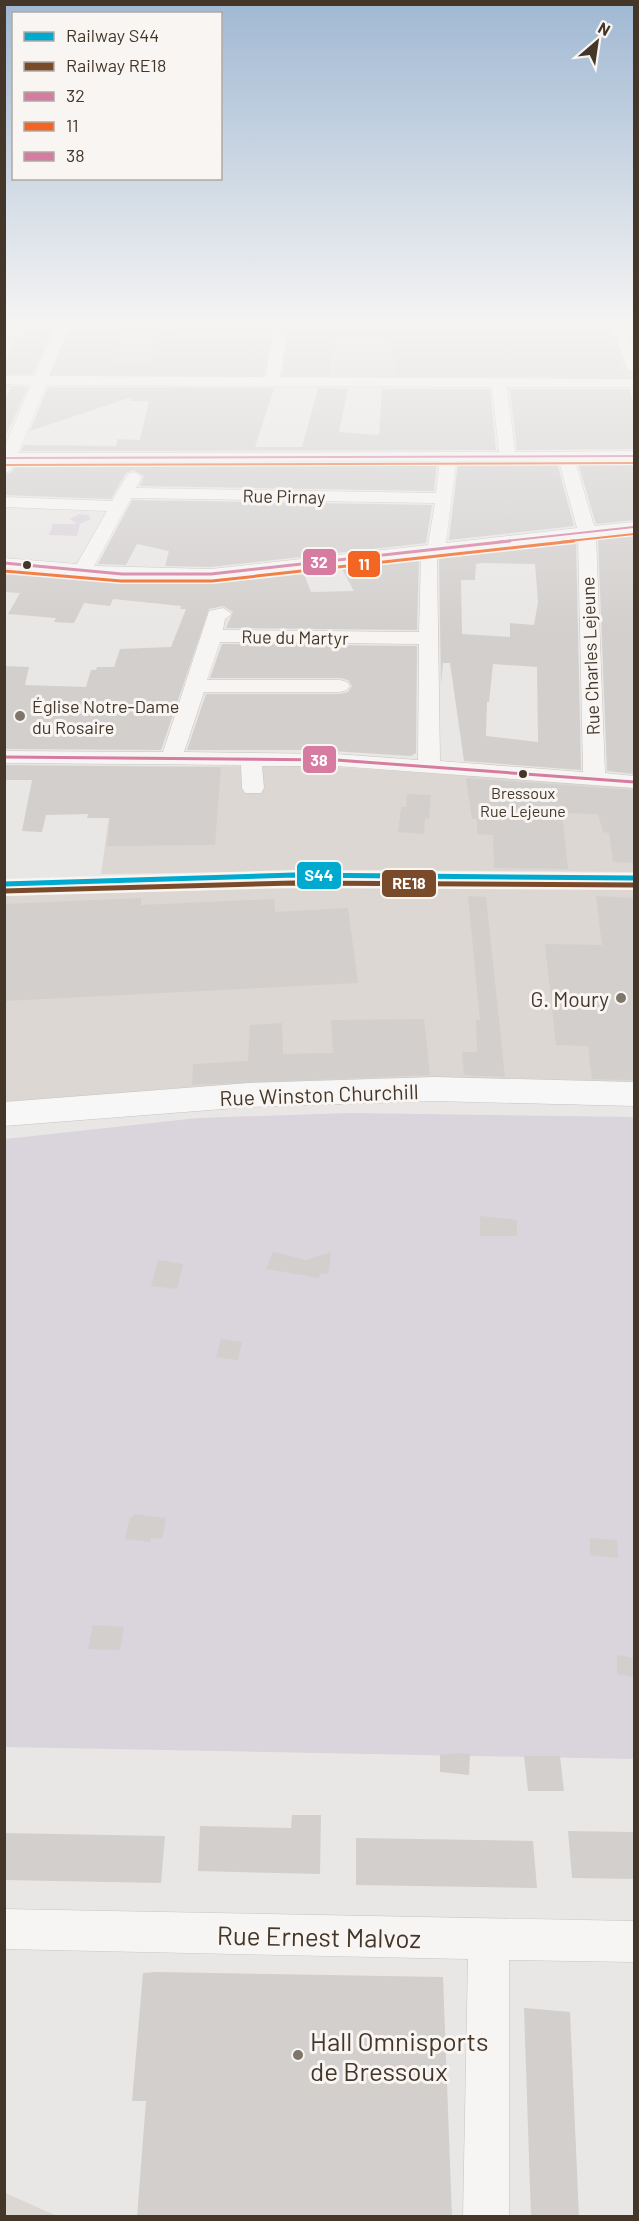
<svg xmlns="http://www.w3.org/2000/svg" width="639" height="2221" font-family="Barlow,sans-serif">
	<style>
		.built { fill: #dcd7d3 }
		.green { fill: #dad4dc }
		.building { fill: #d2cfcd; fill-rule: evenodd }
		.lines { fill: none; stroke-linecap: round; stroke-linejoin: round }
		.minor-casing { stroke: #c7c5c3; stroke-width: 1 }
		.major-casing { stroke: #c7c4c1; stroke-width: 1 }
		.minor { fill: #f6f5f4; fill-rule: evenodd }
		.major { fill: #f8f7f7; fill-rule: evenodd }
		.bus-1-far1-casing { stroke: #f8f5f3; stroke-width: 4.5 }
		.bus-1-casing { stroke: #f8f5f3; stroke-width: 6 }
		.bus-2-far1-casing { stroke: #f8f5f3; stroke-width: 4.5 }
		.bus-2-casing { stroke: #f8f5f3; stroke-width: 6 }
		.bus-3-casing { stroke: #f8f5f3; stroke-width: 6 }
		.bus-1-far1 { stroke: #d67ca1; stroke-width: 2 }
		.bus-1 { stroke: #d67ca1; stroke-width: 3 }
		.bus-2-far1 { stroke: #f26522; stroke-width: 2 }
		.bus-2 { stroke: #f26522; stroke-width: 3 }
		.bus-3 { stroke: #d67ca1; stroke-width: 3 }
		.rail-1-casing { stroke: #f8f5f3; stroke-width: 10 }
		.rail-2-casing { stroke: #f8f5f3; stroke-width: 10 }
		.rail-1 { stroke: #00a9ce; stroke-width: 5 }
		.rail-2 { stroke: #7a4b2a; stroke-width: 5 }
		.bus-dot { fill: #44372a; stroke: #f8f5f3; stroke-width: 2 }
		.poi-dot { fill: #7e756b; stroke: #f8f5f3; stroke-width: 2 }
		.labels { text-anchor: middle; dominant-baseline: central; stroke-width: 6; stroke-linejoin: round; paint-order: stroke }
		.far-bus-label { font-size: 16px; fill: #44372a; stroke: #f8f5f3 }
		.far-street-label { font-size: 18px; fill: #44372a; stroke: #f8f5f3 }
		.far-poi-label { font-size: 18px; fill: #44372a; stroke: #f8f5f3; text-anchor: start }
		.poi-label { font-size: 21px; fill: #44372a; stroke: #f8f5f3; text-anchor: end }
		.street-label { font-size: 21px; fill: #44372a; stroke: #f8f5f3 }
		.near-street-label { font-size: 26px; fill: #44372a; stroke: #f8f5f3 }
		.near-poi-label { font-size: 26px; fill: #44372a; stroke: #f8f5f3; text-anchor: start }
		.line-badge { stroke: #f8f5f3; stroke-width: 2 }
		.badge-label { font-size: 16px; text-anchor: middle; font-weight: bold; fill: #fff }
	</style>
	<rect width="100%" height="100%" fill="#e9e7e5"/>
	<g class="built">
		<path d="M65,320H616L634,368V383L41,379Z"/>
		<path d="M321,766L634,787V872L363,870L101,874L116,767Z"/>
		<path d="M467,887L634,889V1087L514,1084L5,1106V896L269,888Z"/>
		<path d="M4,2193H5L57,2216H5Z"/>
	</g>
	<g class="green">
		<path d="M79,514L88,515L91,519L80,524L77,536L49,535L53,524H77L70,519Z"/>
		<path d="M349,1113L634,1117V1759L5,1747V1139L198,1118Z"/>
	</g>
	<g class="building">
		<path d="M35,320H56L33,374H4V363L16,338H22L26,330H31Z"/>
		<path d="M74,320H104L101,325H106L104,330L121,331L119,363L153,362L161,320H182L180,336H268L270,341L263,375L52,374Z"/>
		<path d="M333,320H603L625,377L396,375L389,338H331L330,375H283L288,340L282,332L276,331L268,336L270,323L331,324V328Z"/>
		<path d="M4,386L28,387L4,439V400L11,388Z"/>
		<path d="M48,387L274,388L255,447H302L318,388L348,389L339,432L379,435L382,389H490L496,450L21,451L24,445L116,446L118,439L140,440L149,401H131L132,397L30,431Z"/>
		<path d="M510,389H629L634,404V449L517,450Z"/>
		<path d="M437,463L434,491L140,486L144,476L133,470L126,473L111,499L4,495V475L12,472L15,465Z"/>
		<path d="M458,463H557L574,526L449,540Z"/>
		<path d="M578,463H634V520L596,524Z"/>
		<path d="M132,500L432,505L426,543L211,567L165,566L169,551L137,544L126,565L98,564Z"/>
		<path d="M634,534V774L607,771L598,538Z"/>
		<path d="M576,541L581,770L464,761L450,663H443L441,685L439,560L442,556ZM481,563L535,564L538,602L534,625L510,623V637L462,634L461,580H475L476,564ZM493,664L537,667L538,742L486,736L487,702H489Z"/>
		<path d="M419,559L417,630L226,628L233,612L223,606L209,609L161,750L4,749V666L29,667L25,685L86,687L91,670H96L97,667H114L120,649L171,647L186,609H180L181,606L113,599L110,606L84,603L74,623L54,622L56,618L8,614L20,593L4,592V573L117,581H211L303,571L311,592L354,591L341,567Z"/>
		<path d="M222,644L417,646L416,753L411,756L317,750H187L206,694H340L348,692L352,686L348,680L340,678H210Z"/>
		<path d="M4,765L221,767L215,845L107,846L110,818H87L88,814L46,815L42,832L22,831L32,780H4Z"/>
		<path d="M466,778L634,790V863L613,862L609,833L603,832L598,814L562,813L568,869L494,868L493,835L477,834V819H472Z"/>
		<path d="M407,794L431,795L429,819H425L424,834L398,832L401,807H406Z"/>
		<path d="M468,896L486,897L505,1077L464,1075L462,1052H477L476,1020H480Z"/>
		<path d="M596,896L634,898V1080L592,1079L588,1046L556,1045L545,944L602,945Z"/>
		<path d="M141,898V905L274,899L275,912L348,908L358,983L4,1001V904Z"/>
		<path d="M424,1019L430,1075L192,1085L193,1064L248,1061L250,1025L282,1023L283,1054L333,1053L331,1020Z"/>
		<path d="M480,1216L517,1220V1236H480Z"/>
		<path d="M273,1252L306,1260L331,1252L328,1274L320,1273L319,1278L266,1269Z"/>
		<path d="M158,1260L183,1264L177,1289L151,1286Z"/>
		<path d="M221,1339L242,1342L238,1360L216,1357Z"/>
		<path d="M134,1514L166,1518L162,1539L151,1538L150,1542L125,1539L130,1517H133Z"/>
		<path d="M590,1538L617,1540L618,1558L590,1555Z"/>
		<path d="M93,1625L124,1627L120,1650L88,1649Z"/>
		<path d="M617,1655L634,1658V1677L617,1674Z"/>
		<path d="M456,1753L470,1754L469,1775L440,1772V1755Z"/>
		<path d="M524,1756H560L564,1791H528Z"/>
		<path d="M292,1815H321L320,1874L198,1871L200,1826L291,1828Z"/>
		<path d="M568,1831L634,1832V1879L572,1878Z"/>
		<path d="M4,1833L165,1836L161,1883L4,1880Z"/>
		<path d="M356,1838L533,1841L537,1888L356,1885Z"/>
		<path d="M156,1972L443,1977L452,2217H137L146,2101H132L143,1973Z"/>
		<path d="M524,2008L570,2012L579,2217H531Z"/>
	</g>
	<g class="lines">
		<defs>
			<g id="minor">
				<path d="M58,320H72L49,376L265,377L272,341L270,337L277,333L282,334L286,341L280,377L634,379V387H507L515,452L634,451V461H575L594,526L634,522V532L596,536L605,773L634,776V788L336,766H262L264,788L261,793H245L242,788L241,765L4,763V751L163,752L209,611L223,608L232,614L225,619L223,630L419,632L421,556L211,579H122L4,568V558L77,564L107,511L4,507V497L112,501L128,474L134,472L142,477L136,488L436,493L440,461L14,463L10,471L4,473V448L31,385L4,384V376H35ZM46,385L492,387L499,452L18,453ZM456,461H559L577,528L446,543ZM131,498L435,503L428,545L211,569L94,566ZM578,538L583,772L440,761L437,559L441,554ZM220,642L419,644L418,760L336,754L184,752L204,692H340L347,690L350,686L347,682L340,680H207Z"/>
				<path d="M609,320H623L634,350V372L627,368Z"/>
				<path d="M4,1909L634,1921V1962L509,1960V2216H463L468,1959L4,1949Z"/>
			</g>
			<path id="major" d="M435,1077L634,1082V1106L435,1101L249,1107L4,1126V1102L249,1083Z"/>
		</defs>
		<use href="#minor" class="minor-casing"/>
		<use href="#major" class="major-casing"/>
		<use href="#minor" class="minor"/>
		<use href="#major" class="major"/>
		<defs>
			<g id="bus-1-far1">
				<path d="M4,458L634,456"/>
				<path d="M497,542L634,527"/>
			</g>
			<path id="bus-1" d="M4,563L122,574H211L510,541"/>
			<g id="bus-2-far1">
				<path d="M4,465L634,463"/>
				<path d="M560,542L634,534"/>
			</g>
			<path id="bus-2" d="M4,571L121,581H212L574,541"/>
			<path id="bus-3" d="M4,757L336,760L634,782"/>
		</defs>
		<use href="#bus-1-far1" class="bus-1-far1-casing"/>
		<use href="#bus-1" class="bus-1-casing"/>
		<use href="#bus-2-far1" class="bus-2-far1-casing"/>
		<use href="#bus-2" class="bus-2-casing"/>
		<use href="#bus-3" class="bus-3-casing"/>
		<use href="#bus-1-far1" class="bus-1-far1"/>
		<use href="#bus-1" class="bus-1"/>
		<use href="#bus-2-far1" class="bus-2-far1"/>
		<use href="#bus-2" class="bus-2"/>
		<use href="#bus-3" class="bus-3"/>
		<defs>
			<path id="rail-1" d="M4,884L294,875L634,878"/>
			<path id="rail-2" d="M4,891L294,883L634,885"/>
		</defs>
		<use href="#rail-1" class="rail-1-casing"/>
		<use href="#rail-2" class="rail-2-casing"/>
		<use href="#rail-1" class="rail-1"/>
		<use href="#rail-2" class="rail-2"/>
	</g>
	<linearGradient id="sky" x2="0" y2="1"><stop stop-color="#a0b8d3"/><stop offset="0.51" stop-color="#f5f4f3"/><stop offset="1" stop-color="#f5f4f3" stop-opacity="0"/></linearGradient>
	<rect width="639" height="631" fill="url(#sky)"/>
	<g class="bus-dot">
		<circle cx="27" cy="565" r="5"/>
		<circle cx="523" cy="774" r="5"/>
	</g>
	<g class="poi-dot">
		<circle cx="20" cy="716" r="6"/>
		<circle cx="621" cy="998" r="6"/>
		<circle cx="298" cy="2055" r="6"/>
	</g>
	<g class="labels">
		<g class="far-bus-label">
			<text x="523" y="792">Bressoux<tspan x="523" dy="18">Rue Lejeune</tspan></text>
		</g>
		<g class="far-street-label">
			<text transform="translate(284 496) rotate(1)">Rue Pirnay</text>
			<text transform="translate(295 637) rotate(1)">Rue du Martyr</text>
			<text transform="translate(590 656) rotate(-92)">Rue Charles Lejeune</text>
		</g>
		<g class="far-poi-label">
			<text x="32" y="706">Église Notre-Dame<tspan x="32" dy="21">du Rosaire</tspan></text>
		</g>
		<g class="poi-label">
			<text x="609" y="998">G. Moury</text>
		</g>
		<g class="street-label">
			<text transform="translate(319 1094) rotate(-2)">Rue Winston Churchill</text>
		</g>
		<g class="near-street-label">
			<text transform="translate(319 1936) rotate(1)">Rue Ernest Malvoz</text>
		</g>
		<g class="near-poi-label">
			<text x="310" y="2040">Hall Omnisports<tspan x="310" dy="30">de Bressoux</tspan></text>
		</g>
	</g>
	<g class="line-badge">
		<rect x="302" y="548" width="35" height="28" rx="6" fill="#d67ca1"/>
		<rect x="347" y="550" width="34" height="28" rx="6" fill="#f26522"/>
		<rect x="302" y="745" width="35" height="29" rx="6" fill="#d67ca1"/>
		<rect x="296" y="861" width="46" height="29" rx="6" fill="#00a9ce"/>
		<rect x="381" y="869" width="56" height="29" rx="6" fill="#7a4b2a"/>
	</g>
	<g class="badge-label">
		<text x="319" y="568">32</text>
		<text x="364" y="570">11</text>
		<text x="319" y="766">38</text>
		<text x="319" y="881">S44</text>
		<text x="409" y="889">RE18</text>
	</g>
	<rect width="639" height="2221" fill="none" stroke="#44372a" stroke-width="12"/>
	<rect x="12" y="12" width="210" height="168" fill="#f8f5f3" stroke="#b0a9a3" stroke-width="1.5"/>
	<rect x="24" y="32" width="30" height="9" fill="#00a9ce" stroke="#b0a9a3" stroke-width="1.5"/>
	<text x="66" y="42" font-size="18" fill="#44372a">Railway S44</text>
	<rect x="24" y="62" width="30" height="9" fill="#7a4b2a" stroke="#b0a9a3" stroke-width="1.5"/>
	<text x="66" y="72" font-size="18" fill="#44372a">Railway RE18</text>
	<rect x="24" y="92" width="30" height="9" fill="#d67ca1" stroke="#b0a9a3" stroke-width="1.5"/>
	<text x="66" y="102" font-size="18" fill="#44372a">32</text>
	<rect x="24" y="122" width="30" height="9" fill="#f26522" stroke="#b0a9a3" stroke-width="1.5"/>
	<text x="66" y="132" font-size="18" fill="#44372a">11</text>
	<rect x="24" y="152" width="30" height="9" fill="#d67ca1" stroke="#b0a9a3" stroke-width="1.5"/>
	<text x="66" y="162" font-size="18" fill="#44372a">38</text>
	<g transform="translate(597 42) rotate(29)" stroke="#f8f5f3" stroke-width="4.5" paint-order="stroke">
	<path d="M0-4.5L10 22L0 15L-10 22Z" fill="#44372a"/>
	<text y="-9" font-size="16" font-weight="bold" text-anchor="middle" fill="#44372a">N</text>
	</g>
</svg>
